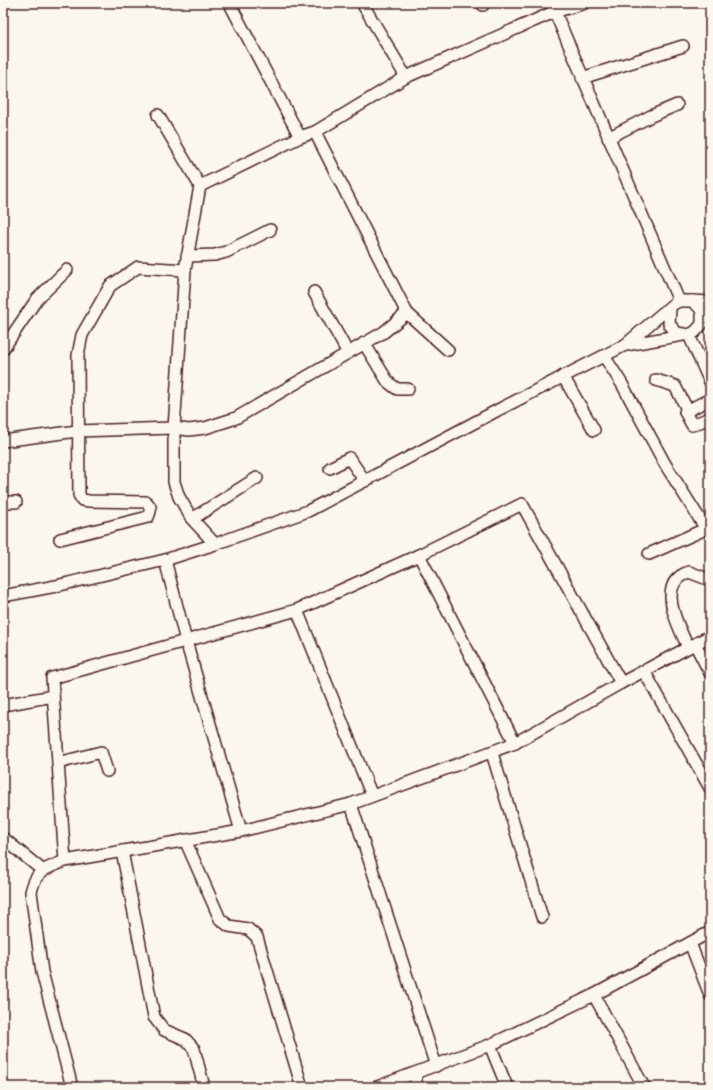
<svg xmlns="http://www.w3.org/2000/svg" width="713" height="1090" font-family="'Gochi Hand',sans-serif">
	<style>
		.lines { fill: none; stroke-linecap: round; stroke-linejoin: round }
		.minor-casing { stroke: #4a1f2b; stroke-width: 14 }
		.minor { stroke: #fbf7ec; stroke-width: 11 }
	</style>
	<rect width="100%" height="100%" fill="#fbf7ec"/>
	<filter id="ink" filterUnits="userSpaceOnUse"><feTurbulence type="fractalNoise" baseFrequency=".025" numOctaves="2"/><feDisplacementMap in="SourceGraphic" scale="8" xChannelSelector="R" yChannelSelector="G"/><feConvolveMatrix kernelMatrix="1 2 1 2 8 2 1 2 1" color-interpolation-filters="sRGB"/></filter>
	<g filter="url(#ink)">
		<g class="lines">
			<defs>
				<g id="minor">
					<path d="M362,3L406,77"/>
					<path d="M482,3L483,5"/>
					<path d="M551,3L679,301"/>
					<path d="M231,6L300,137"/>
					<path d="M582,78L683,46"/>
					<path d="M158,115L200,186L185,270L174,428V482L179,497L192,519L215,544"/>
					<path d="M608,138L651,116L677,105"/>
					<path d="M200,186L300,137L315,132L406,77L554,12L585,3"/>
					<path d="M187,256L215,255L226,252L270,230"/>
					<path d="M314,292L348,353"/>
					<path d="M692,301L710,302"/>
					<path d="M407,313L448,350"/>
					<path d="M689,335L710,382"/>
					<path d="M364,343L388,382L397,389H408"/>
					<path d="M626,345L683,335"/>
					<path d="M3,349L37,299L67,270"/>
					<path d="M604,356L622,384L665,464L706,529"/>
					<path d="M563,376L594,430"/>
					<path d="M656,380L675,386L687,409"/>
					<path d="M710,399L685,412L692,425L710,418"/>
					<path d="M3,441L77,431L174,428L189,430L205,428L236,418L384,332L407,313L315,132"/>
					<path d="M330,468L349,458L365,481"/>
					<path d="M3,502H16"/>
					<path d="M192,519L257,478"/>
					<path d="M60,539L148,517C151,510 152,507 146,502L89,501L82,500L79,495L78,355L82,335L110,286L138,267L185,270"/>
					<path d="M649,554L710,527"/>
					<path d="M419,555L515,743"/>
					<path d="M165,560L186,641L241,831"/>
					<path d="M3,596L56,586L165,560L215,544L308,511L498,410L625,345L672,305L679,301H692L699,307L702,312V324L695,332L689,335L677,333L669,324L670,309"/>
					<path d="M297,610L372,796"/>
					<path d="M695,644L710,673"/>
					<path d="M688,647C678,626 655,583 689,572L710,580"/>
					<path d="M644,671L710,788"/>
					<path d="M3,705L53,696"/>
					<path d="M492,753L542,917"/>
					<path d="M58,763L101,752L107,771"/>
					<path d="M351,804L436,1066"/>
					<path d="M3,838L42,870"/>
					<path d="M185,840L220,919L229,926L248,929L257,937L302,1087"/>
					<path d="M122,851L154,1017L164,1030L185,1039L194,1049L204,1087"/>
					<path d="M65,861L52,678L297,610L419,555L522,504L621,683"/>
					<path d="M690,943L710,995"/>
					<path d="M594,995L644,1087"/>
					<path d="M490,1045L507,1087"/>
					<path d="M72,1087L42,972L31,892C36,870 45,869 65,861L241,831L351,804L515,743L621,683L710,636"/>
					<path d="M377,1087L490,1045L594,995L710,932"/>
					<path d="M416,1087V1073"/>
				</g>
			</defs>
			<use href="#minor" class="minor-casing"/>
			<use href="#minor" class="minor"/>
		</g>
	</g>
	<rect width="713" height="1090" fill="none" stroke="#fbf7ec" stroke-width="16"/>
	<rect x="8" y="8" width="697" height="1074" fill="none" stroke="#4a1f2b" stroke-width="1.5" filter="url(#ink)"/>
</svg>
